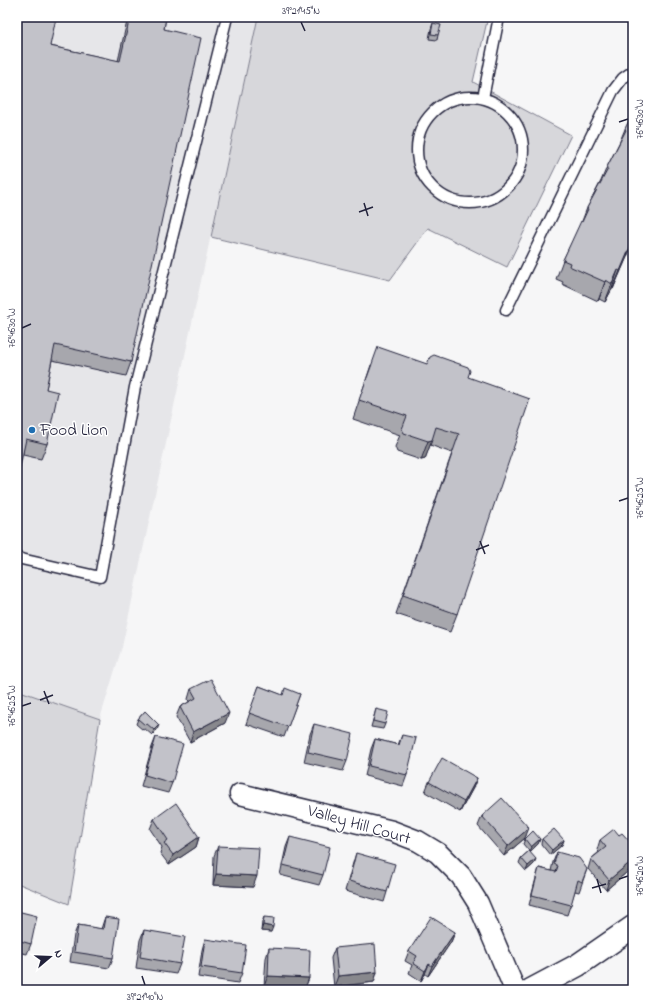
<svg xmlns="http://www.w3.org/2000/svg" width="650" height="1007" font-family="'Indie Flower',sans-serif">
	<style>
		.built { fill: #e6e6e9 }
		.green { fill: #d7d7db; stroke: #7c7c8b }
		.lines { fill: none; stroke-linecap: round; stroke-linejoin: round }
		.service-casing { stroke: #22223b; stroke-width: 13 }
		.minor-casing { stroke: #22223b; stroke-width: 23 }
		.tertiary-casing { stroke: #22223b; stroke-width: 25 }
		.service { stroke: #fff; stroke-width: 10 }
		.minor { stroke: #fff; stroke-width: 20 }
		.tertiary { stroke: #fff; stroke-width: 22 }
		.wall { fill: #a7a7ad; stroke: #22223b }
		.shaded-wall { fill: #88888d; stroke: #22223b }
		.building { fill: #c2c2c9; stroke: #22223b }
		.ticks { fill: none; stroke: #22223b; stroke-width: 1.5 }
		.poi-dot { fill: #1f6fb2; stroke: #fff; stroke-width: 1.5 }
		.labels { text-anchor: middle; dominant-baseline: central; stroke-width: 3; stroke-linejoin: round; paint-order: stroke }
		.poi-label { font-size: 17px; fill: #22223b; stroke: #fff; text-anchor: start }
		.street-label { font-size: 17px; fill: #22223b; stroke: #fff }
		.neatline { fill: none; stroke: #22223b; stroke-width: 1.5 }
		.ticks-label { font-size: 10px; text-anchor: middle; fill: #22223b }
	</style>
	<rect width="100%" height="100%" fill="#f6f6f7"/>
	<filter id="ink" filterUnits="userSpaceOnUse"><feTurbulence type="fractalNoise" baseFrequency=".025" numOctaves="2"/><feDisplacementMap in="SourceGraphic" scale="8" xChannelSelector="R" yChannelSelector="G"/><feConvolveMatrix kernelMatrix="1 2 1 2 8 2 1 2 1" color-interpolation-filters="sRGB"/></filter>
	<g filter="url(#ink)">
		<path class="built" d="M17,17H258L122,647L100,719L17,690Z"/>
		<g class="green">
			<path d="M258,17H488L473,82L571,135L507,267L428,228L390,280L211,237Z"/>
			<path d="M17,690L100,719L69,904L17,883Z"/>
		</g>
		<g class="lines">
			<defs>
				<g id="service">
					<circle cx="470" cy="150" r="53"/>
					<path d="M483,98L499,17"/>
					<path d="M506,310L613,91L623,78L633,71"/>
					<path d="M17,558L100,577L135,387L227,17"/>
				</g>
				<path id="minor" d="M240,794L392,831L418,841L438,853L461,876L478,903L515,990"/>
				<path id="tertiary" d="M531,990L578,965L633,927"/>
			</defs>
			<use href="#service" class="service-casing"/>
			<use href="#minor" class="minor-casing"/>
			<use href="#tertiary" class="tertiary-casing"/>
			<use href="#service" class="service"/>
			<use href="#minor" class="minor"/>
			<use href="#tertiary" class="tertiary"/>
		</g>
		<g class="wall">
			<path d="M128,17H166L164,29L131,362L126,376L52,360L46,389L47,444L41,459L23,455L50,46L118,61Z"/>
			<path d="M433,23L438,35L437,40L429,39L431,29Z"/>
			<path d="M633,112V248L632,250H630L613,289H612L605,302L599,299L598,301L562,284L563,282L556,279L563,260L582,221L587,208L601,181L606,169L620,141L625,129Z"/>
			<path d="M427,364L468,377L457,614L450,632L396,614L452,453L430,445L425,459L421,460L397,452L395,447L400,435L353,419L371,365Z"/>
			<path d="M259,686L282,695L300,694L284,737L246,724Z"/>
			<path d="M191,689L225,723L190,742L176,717L180,707L189,702L188,699Z"/>
			<path d="M376,709L385,724L383,729L371,727Z"/>
			<path d="M145,711L157,730L152,735L145,729L143,730L136,724L138,719Z"/>
			<path d="M314,724L347,761L343,771L304,762L310,734Z"/>
			<path d="M402,735L407,775L403,786L365,776L371,749L375,739L398,745Z"/>
			<path d="M156,737L172,783L168,793L141,786L152,747Z"/>
			<path d="M477,778L473,788L460,812L425,792L429,782Z"/>
			<path d="M482,816L525,838L504,856L478,826Z"/>
			<path d="M154,819L199,837L196,847L169,865L160,853L162,847L150,829Z"/>
			<path d="M619,835L633,845V867L606,890L588,869L591,859L599,852L597,850L600,840Z"/>
			<path d="M290,837L323,875L319,885L280,875L286,847Z"/>
			<path d="M525,839H540L538,844L530,852L534,864L526,871L519,863L521,858L529,851L523,844Z"/>
			<path d="M542,839L564,840L562,845L550,855L541,844Z"/>
			<path d="M218,846L253,887L213,885L214,856Z"/>
			<path d="M557,852L587,869L579,892L575,891L567,915L529,905L536,878L539,868L551,871L553,862Z"/>
			<path d="M356,853L387,892L384,902L345,891L353,863Z"/>
			<path d="M17,911L31,944L27,954L17,952Z"/>
			<path d="M105,917L113,958L109,968L70,962L74,935L78,925L101,929Z"/>
			<path d="M264,917L271,932L261,931L262,922Z"/>
			<path d="M144,930L180,964L176,974L136,968L140,940Z"/>
			<path d="M455,932L451,942L428,976L425,974L421,981L409,973L412,965L405,961L409,951Z"/>
			<path d="M205,939L242,973L238,983L198,977L202,950Z"/>
			<path d="M269,948L309,978L305,988L264,986L266,958Z"/>
			<path d="M335,948L377,972L374,982L334,987L331,958Z"/>
		</g>
		<g class="shaded-wall">
			<path d="M633,240L630,250L613,289L620,271Z"/>
			<path d="M618,270L612,289L605,302L612,284Z"/>
			<path d="M606,280L599,299L598,301L605,282Z"/>
			<path d="M432,440L425,459L421,460L428,441Z"/>
			<path d="M229,713L225,723L190,742L193,732Z"/>
			<path d="M159,725L157,730L152,735L154,730Z"/>
			<path d="M477,778L473,788L460,812L464,802Z"/>
			<path d="M529,828L525,838L504,856L508,846Z"/>
			<path d="M199,837L196,847L169,865L173,855Z"/>
			<path d="M540,839L538,844L529,852L531,847Z"/>
			<path d="M564,840L562,845L550,855L552,850Z"/>
			<path d="M536,859L534,864L526,871L528,866Z"/>
			<path d="M633,860V867L606,890L609,880Z"/>
			<path d="M216,874L257,876L253,887L213,885Z"/>
			<path d="M263,925L273,927L271,932L261,931Z"/>
			<path d="M455,932L451,942L428,976L432,966Z"/>
			<path d="M429,964L425,974L421,981L425,971Z"/>
			<path d="M377,972L374,982L334,987L338,976Z"/>
			<path d="M268,976L309,978L305,988L264,986Z"/>
		</g>
		<g class="building">
			<path d="M17,17H50L56,18L50,46L120,61L130,17H166L164,29L201,38L131,362L55,345L46,389L58,392L47,444L26,439L17,481Z"/>
			<path d="M433,23L441,25L438,35L431,34Z"/>
			<path d="M633,112V240L620,271L618,270L612,284L606,280L605,282L569,266L570,263L563,260L581,221L582,222L588,209L587,208L608,169H606L626,130L625,129Z"/>
			<path d="M378,347L427,364L430,357L434,355L468,367L470,371L468,377L530,399L457,614L403,595L459,434L436,427L432,440L428,441L404,433L402,429L407,416L359,400Z"/>
			<path d="M211,679L229,713L193,732L180,707L196,698L191,689Z"/>
			<path d="M259,686L283,695L285,688L300,694L288,727L249,713Z"/>
			<path d="M376,709L388,712L385,724L373,721Z"/>
			<path d="M145,711L159,725L154,730L146,723L145,725L138,719Z"/>
			<path d="M314,724L353,734L347,761L308,752Z"/>
			<path d="M402,735L416,738L407,775L369,766L375,739L399,745Z"/>
			<path d="M156,737L183,744L172,783L145,775Z"/>
			<path d="M442,758L477,778L464,802L429,782Z"/>
			<path d="M502,798L529,828L508,846L482,816Z"/>
			<path d="M176,803L199,837L173,855L164,843L168,840L154,819Z"/>
			<path d="M554,829L564,840L552,850L542,839Z"/>
			<path d="M614,829L619,835L622,833L633,845V860L609,880L591,859L606,847L600,840Z"/>
			<path d="M533,831L540,839L531,847L525,839Z"/>
			<path d="M290,837L330,847L323,875L283,865Z"/>
			<path d="M218,846L259,848L257,876L216,874Z"/>
			<path d="M529,851L536,859L528,866L521,858Z"/>
			<path d="M557,852L579,858L587,869L582,882L578,880L571,905L532,895L539,868L556,872L558,866L554,864Z"/>
			<path d="M356,853L395,864L387,892L349,881Z"/>
			<path d="M17,911L37,916L31,944L17,940Z"/>
			<path d="M105,917L119,919L113,958L74,952L78,925L103,929Z"/>
			<path d="M264,917L274,918L273,927L263,925Z"/>
			<path d="M431,917L455,932L432,966L429,964L425,971L413,963L417,956L409,951Z"/>
			<path d="M144,930L185,937L180,964L140,957Z"/>
			<path d="M205,939L246,945L242,973L201,967Z"/>
			<path d="M375,944L377,972L338,976L335,948Z"/>
			<path d="M269,948L310,950L309,978L268,976Z"/>
		</g>
	</g>
	<path class="ticks" d="M301,22L305,31M619,122L628,119M364,203L368,216M359,212L373,207M22,328L31,324M619,501L628,498M480,541L485,554M476,550L489,545M44,691L49,704M40,700L53,695M22,706L31,703M597,879L601,893M619,879L628,876M592,888L606,884M142,976L145,985"/>
	<circle class="poi-dot" cx="32" cy="430" r="4"/>
	<g class="labels">
		<g class="poi-label">
			<text x="40" y="430">Food Lion</text>
		</g>
		<g class="street-label">
			<text transform="translate(359 825) rotate(16)">Valley Hill Court</text>
		</g>
	</g>
	<rect width="650" height="1007" fill="none" stroke="#fff" stroke-width="44"/>
	<g transform="translate(50 957) rotate(71)" stroke="#ffffff" stroke-width="3" paint-order="stroke">
	<path d="M0-3L7 15L0 10L-7 15Z" fill="#22223b"/>
	<text y="-6" font-size="11" font-weight="bold" text-anchor="middle" fill="#22223b">N</text>
	</g>
	<rect x="22" y="22" width="606" height="963" class="neatline"/>
	<g class="ticks-label">
		<text x="301" y="14">39°21'45"N</text>
		<text transform="translate(639 119) rotate(-90)" y="4">76°46'30"W</text>
		<text transform="translate(11 328) rotate(-90)" y="4">76°46'30"W</text>
		<text transform="translate(639 498) rotate(-90)" y="4">76°46'25"W</text>
		<text transform="translate(11 706) rotate(-90)" y="4">76°46'25"W</text>
		<text transform="translate(639 876) rotate(-90)" y="4">76°46'20"W</text>
		<text x="145" y="1000">39°21'40"N</text>
	</g>
</svg>
